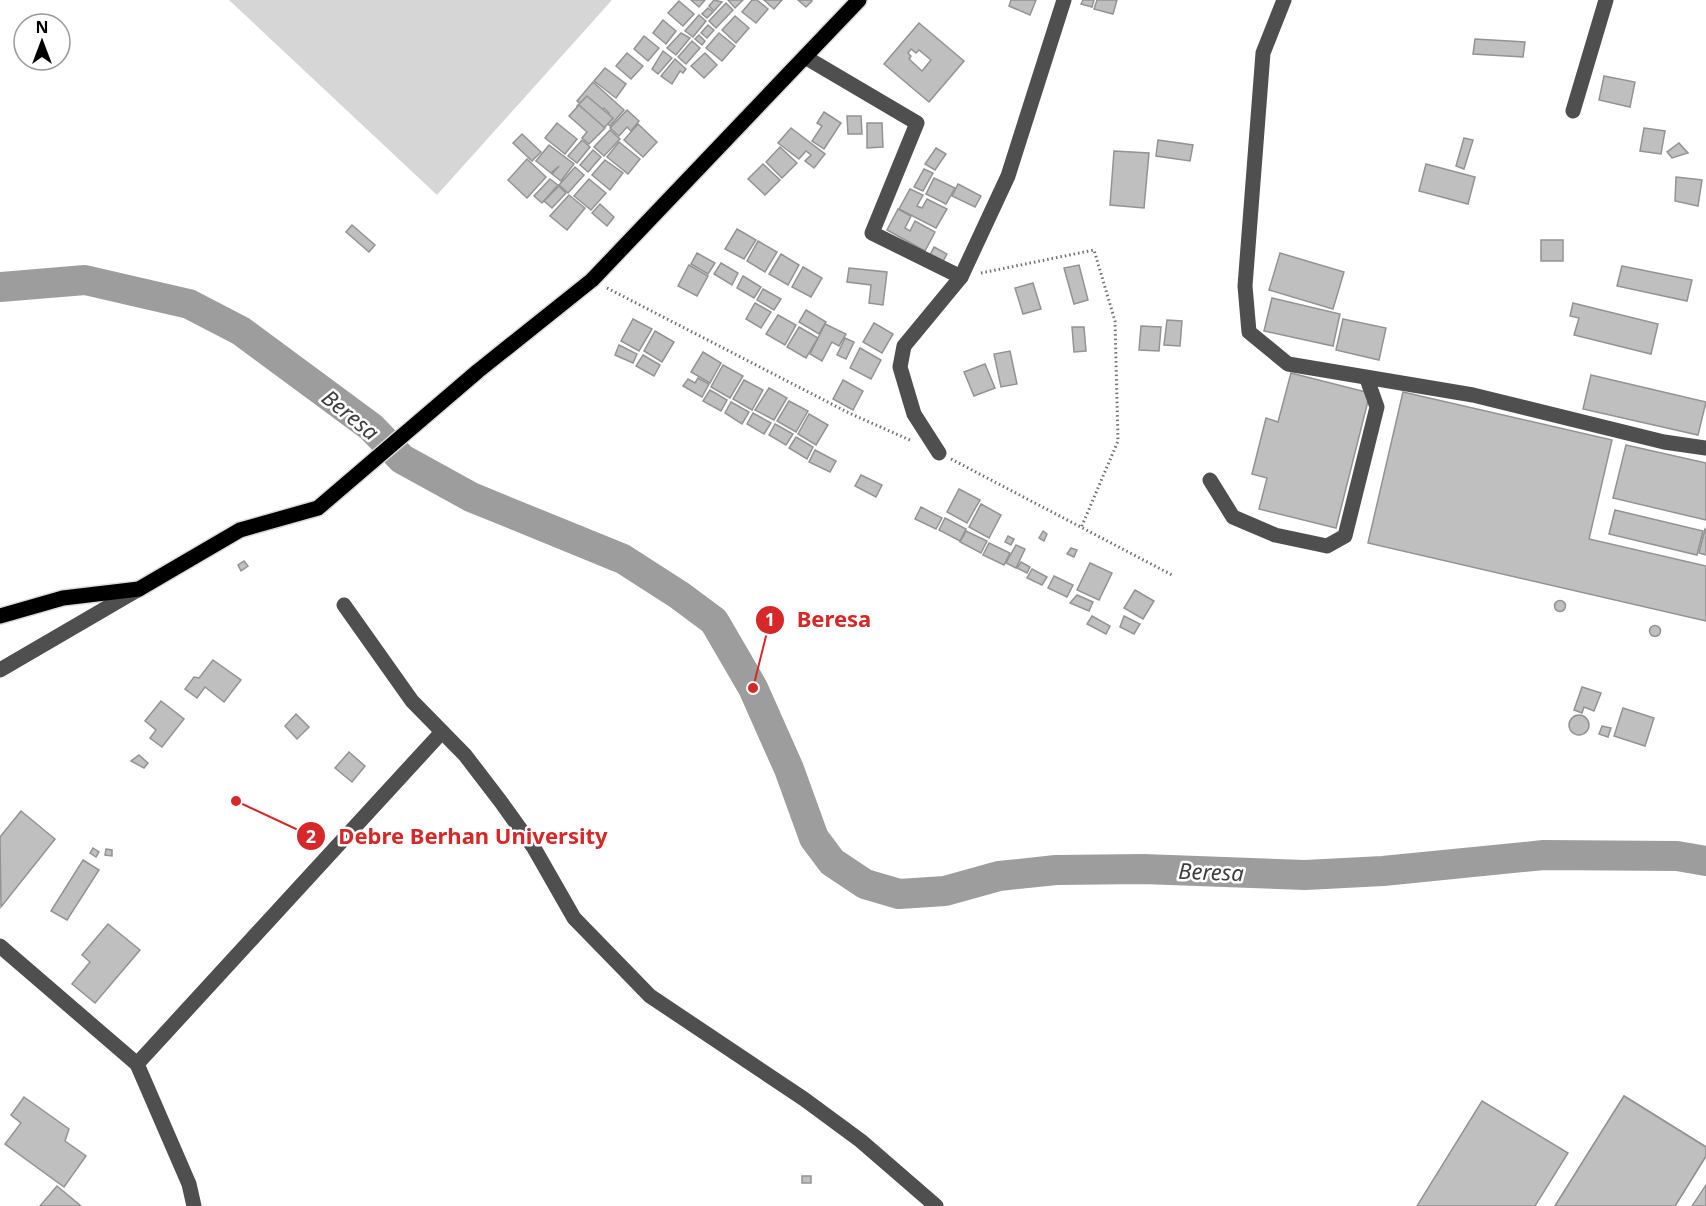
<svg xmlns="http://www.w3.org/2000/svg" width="1706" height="1206" font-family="'Noto Sans',sans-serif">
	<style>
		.green { fill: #d6d6d6 }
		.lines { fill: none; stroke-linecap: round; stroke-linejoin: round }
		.river { stroke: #9d9d9d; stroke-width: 30 }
		.building { fill: #bfbfbf; stroke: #939393; stroke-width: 1.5; fill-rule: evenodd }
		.major-casing { stroke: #dbdbdb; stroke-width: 18 }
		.path { stroke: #717171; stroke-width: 3; stroke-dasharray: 1.5 3; stroke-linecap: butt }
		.minor { stroke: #4f4f4f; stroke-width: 15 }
		.major { stroke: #000; stroke-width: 15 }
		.labels { text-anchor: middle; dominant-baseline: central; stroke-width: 5; stroke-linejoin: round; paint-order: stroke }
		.water-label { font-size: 22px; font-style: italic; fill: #3e3e3e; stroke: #fff }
		.leader { fill: none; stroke: #d62828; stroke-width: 2 }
		.callout-dot { fill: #d62828; stroke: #fff; stroke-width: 2 }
		.mark-label { font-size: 18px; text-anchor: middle; font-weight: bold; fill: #fff }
		.callout-label { font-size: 22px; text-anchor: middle; font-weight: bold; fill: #d62828; stroke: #fff; stroke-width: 5; stroke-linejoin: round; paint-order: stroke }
	</style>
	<rect width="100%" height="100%" fill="#fff"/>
	<path class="green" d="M229,0H612L437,195Z"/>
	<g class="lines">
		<path class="river" d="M0,287L85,280L189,304L241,331L371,427L402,459L471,497L623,559L679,595L714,621L753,688L789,769L814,838L832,862L865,884L899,894L945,891L999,876L1056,870L1143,869L1305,875L1383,871L1544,855L1677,856L1706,861"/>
	</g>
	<g class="building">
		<path d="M691,0H705L699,7Z"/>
		<path d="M714,0L722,2L714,11L709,6Z"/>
		<path d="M728,0H743L735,8Z"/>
		<path d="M752,0H757L768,9L756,23L742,12Z"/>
		<path d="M764,0H782L774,9Z"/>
		<path d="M798,0H811L812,1L806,7Z"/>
		<path d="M1011,0H1036L1030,15L1009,6Z"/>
		<path d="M1083,0H1094L1092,7L1081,4Z"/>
		<path d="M1097,0H1117L1113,14L1094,9Z"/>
		<path d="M679,1L694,14L683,26L668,13Z"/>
		<path d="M726,3L733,10L716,28L709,21Z"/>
		<path d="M708,8L713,12L707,18L702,14Z"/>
		<path d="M699,15L706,21L693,37L685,31Z"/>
		<path d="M735,16L749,28L736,43L722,30Z"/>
		<path d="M663,20L676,31L666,44L653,33Z"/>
		<path d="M919,23L964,61L929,102L884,64ZM911,49L916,53L919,50L931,60L922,71L909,59L911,56L908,53Z"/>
		<path d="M708,25L714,30L707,38L701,33Z"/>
		<path d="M681,33L690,38L676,55L667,48Z"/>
		<path d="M719,33L735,46L722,61L706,48Z"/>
		<path d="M699,35L705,41L702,45L695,39Z"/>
		<path d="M644,36L659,48L648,61L634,49Z"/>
		<path d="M1475,39L1525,42L1523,57L1473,54Z"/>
		<path d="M692,41L700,48L686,64L678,57Z"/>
		<path d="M663,51L672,58L658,74L652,69Z"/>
		<path d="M627,53L643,66L631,79L616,66Z"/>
		<path d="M705,53L717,65L704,78L691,66Z"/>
		<path d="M675,59L686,69L683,73L680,71L672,84L661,76Z"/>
		<path d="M605,68L626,84L616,98L594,81Z"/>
		<path d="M1604,76L1635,82L1630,107L1599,100Z"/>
		<path d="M593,82L624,110L610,126L603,120L609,113L604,108L596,117L577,101Z"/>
		<path d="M587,96L613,118L598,135L591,129L597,124L577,106Z"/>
		<path d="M579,105L605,128L589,144L582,138L587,132L569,116Z"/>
		<path d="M627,110L639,121L631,131L627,127L619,136L610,128Z"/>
		<path d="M824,112L841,123L824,149L812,141L822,126L817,123Z"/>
		<path d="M847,116H861L862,134H848Z"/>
		<path d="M557,123L577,139L565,154L545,138Z"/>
		<path d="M867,123H882L883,147L867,148Z"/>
		<path d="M638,124L657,142L643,157L624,140Z"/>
		<path d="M791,128L825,154L814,168L805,161L811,155L806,151L799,159L778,143Z"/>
		<path d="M1644,128L1665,131L1661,154L1640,151Z"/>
		<path d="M610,130L620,139L604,156L594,147Z"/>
		<path d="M522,134L541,152L532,161L513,143Z"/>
		<path d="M1464,138L1473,140L1464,169L1456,166Z"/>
		<path d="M582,140L590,147L577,163L568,156Z"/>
		<path d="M1158,140L1193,145L1190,161L1156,156Z"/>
		<path d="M619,142L640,159L628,174L607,157Z"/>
		<path d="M1679,143L1688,153L1672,158L1667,152Z"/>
		<path d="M549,145L574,164L561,181L552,174L559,166L551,173L536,161Z"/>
		<path d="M780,147L797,163L782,178L766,162Z"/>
		<path d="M936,148L946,154L935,170L925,164Z"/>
		<path d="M593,150L601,157L588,172L580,165Z"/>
		<path d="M1114,151L1149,153L1144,208L1110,205Z"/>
		<path d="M527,159L546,177L527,198L508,180Z"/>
		<path d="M605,160L623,173L610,190L592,175Z"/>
		<path d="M763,164L780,180L765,195L748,179Z"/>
		<path d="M1426,164L1475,177L1468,204L1419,191Z"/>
		<path d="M575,167L584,175L568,193L559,185Z"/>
		<path d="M924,169L933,173L923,191L914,187Z"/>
		<path d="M1676,177L1702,180L1698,206L1675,201Z"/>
		<path d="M934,178L955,188L946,204L926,194Z"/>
		<path d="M550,179L558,185L542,203L534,196Z"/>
		<path d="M589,179L606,193L591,210L574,196Z"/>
		<path d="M958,184L981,196L975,207L952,196Z"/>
		<path d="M559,186L566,193L552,208L544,201Z"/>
		<path d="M910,189L923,195L917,206L922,208L927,199L947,209L936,228L899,209Z"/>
		<path d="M569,195L585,208L567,230L550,216Z"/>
		<path d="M600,204L614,217L607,226L592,213Z"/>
		<path d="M898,209L911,216L905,228L910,231L915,221L935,232L925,251L887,230Z"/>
		<path d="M352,225L375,245L369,252L346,232Z"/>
		<path d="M737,229L756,240L744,259L725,249Z"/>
		<rect x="1541" y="240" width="22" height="21"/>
		<path d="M758,241L777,252L765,272L747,261Z"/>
		<path d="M934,247L947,254L941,265L928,259Z"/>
		<path d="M697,253L715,263L708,274L691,264Z"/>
		<path d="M1280,253L1344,272L1333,309L1269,290Z"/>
		<path d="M781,254L799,265L788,285L769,274Z"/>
		<path d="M721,263L738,273L732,285L714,274Z"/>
		<path d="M689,265L708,276L697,296L678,286Z"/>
		<path d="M1079,265L1088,300L1074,304L1064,268Z"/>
		<path d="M1622,266L1692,280L1687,301L1617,286Z"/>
		<path d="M803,267L822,278L811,297L792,287Z"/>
		<path d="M849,268L887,272L883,305L869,303L871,285L847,282Z"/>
		<path d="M743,276L761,287L754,298L737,288Z"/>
		<path d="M1033,283L1041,309L1023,314L1015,288Z"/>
		<path d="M763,289L781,299L774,310L757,300Z"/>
		<path d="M1272,298L1340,314L1333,346L1264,331Z"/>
		<path d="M755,303L771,312L761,328L746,319Z"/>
		<path d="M1573,303L1658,324L1651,354L1574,335L1579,318L1570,316Z"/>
		<path d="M806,310L826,322L819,334L799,322Z"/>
		<path d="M778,315L796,325L785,345L766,334Z"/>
		<path d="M633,319L652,329L639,351L621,341Z"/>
		<path d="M1343,319L1386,328L1379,360L1336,350Z"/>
		<path d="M1167,320L1182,321L1180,346L1164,345Z"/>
		<path d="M874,323L893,334L882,353L863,342Z"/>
		<path d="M825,324L846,334L839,346L832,342L822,361L810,354Z"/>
		<path d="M1141,326L1161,327L1159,351L1139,350Z"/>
		<path d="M799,327L818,338L806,358L787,347Z"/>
		<path d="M1072,327H1084L1086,351L1074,352Z"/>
		<path d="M655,331L674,342L662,362L644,351Z"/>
		<path d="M845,338L854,342L846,359L837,355Z"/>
		<path d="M619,345L637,354L633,363L615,355Z"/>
		<path d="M860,348L881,360L871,379L850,368Z"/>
		<path d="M1010,351L1017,384L1001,387L994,354Z"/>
		<path d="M703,352L721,363L710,383L691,372Z"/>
		<path d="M643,355L660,365L654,376L636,366Z"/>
		<path d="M985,364L995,388L974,396L964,372Z"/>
		<path d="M723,365L743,376L730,398L711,387Z"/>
		<path d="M1291,373L1370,393L1336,528L1259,509L1267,478L1252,474L1266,418L1278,422Z"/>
		<path d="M1591,375L1706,402L1698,435L1583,409Z"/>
		<path d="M698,378L709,384L702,397L683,386L688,379L695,383Z"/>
		<path d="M744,380L763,390L752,410L733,399Z"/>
		<path d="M843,380L863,391L853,410L833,399Z"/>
		<path d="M769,388L787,398L774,420L755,410Z"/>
		<path d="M710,390L727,400L721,411L703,401Z"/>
		<path d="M1403,392L1612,440L1589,539L1706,566V621L1368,543Z"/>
		<path d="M789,401L808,411L796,432L777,421Z"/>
		<path d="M731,402L749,412L742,424L725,413Z"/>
		<path d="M753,413L771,423L764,434L747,424Z"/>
		<path d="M809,414L828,425L816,445L798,434Z"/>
		<path d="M775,424L793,434L786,445L769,435Z"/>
		<path d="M796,437L813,447L807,459L789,448Z"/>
		<path d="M1626,445L1706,463V520L1613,498Z"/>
		<path d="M815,450L836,461L830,472L809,462Z"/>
		<path d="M861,475L882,485L876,497L855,486Z"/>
		<path d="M959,489L980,500L967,523L947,512Z"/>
		<path d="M981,504L1001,515L989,538L969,527Z"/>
		<path d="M921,507L942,518L936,529L915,519Z"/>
		<path d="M1615,510L1703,531L1697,555L1609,534Z"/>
		<path d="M945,518L966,529L960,541L939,530Z"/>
		<path d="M1705,529L1706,530V555L1699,553Z"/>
		<path d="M966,531L987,541L981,553L960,542Z"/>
		<path d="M1043,531L1047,534L1044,541L1039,538Z"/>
		<path d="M1008,536L1014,539L1011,545L1005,542Z"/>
		<path d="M989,543L1010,553L1004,565L983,555Z"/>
		<path d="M1016,545L1025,549L1016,568L1006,563Z"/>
		<path d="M1071,548L1077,550L1074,557L1067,554Z"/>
		<path d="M244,561L248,566L241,571L238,565Z"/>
		<path d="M1021,562L1030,567L1027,573L1017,568Z"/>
		<path d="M1090,563L1112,573L1099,600L1077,590Z"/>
		<path d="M1032,569L1047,577L1042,585L1027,578Z"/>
		<path d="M1054,576L1073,585L1067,597L1048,588Z"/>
		<path d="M1135,590L1154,601L1143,619L1124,608Z"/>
		<path d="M1077,595L1093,602L1089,611L1070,603Z"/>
		<circle cx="1560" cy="606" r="5.5"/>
		<path d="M1092,616L1110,626L1106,634L1087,624Z"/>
		<path d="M1124,616L1140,624L1134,634L1120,627Z"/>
		<circle cx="1655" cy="631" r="5.5"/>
		<path d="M213,660L241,680L224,702L205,687L197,698L185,689L194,677L199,678Z"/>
		<path d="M1582,687L1601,693L1594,711L1584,707L1582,713L1574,710Z"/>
		<path d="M161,701L184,719L162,747L150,738L156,730L145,721Z"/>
		<path d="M1623,708L1654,718L1645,746L1614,736Z"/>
		<path d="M296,714L309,727L297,739L285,726Z"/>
		<circle cx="1579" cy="725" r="10"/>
		<path d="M1602,726L1611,728L1608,737L1599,734Z"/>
		<path d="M349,752L365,766L352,782L335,768Z"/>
		<path d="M139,755L148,763L144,768L131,761Z"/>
		<path d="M21,811L55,839L1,907L0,837Z"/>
		<path d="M93,848L99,852L96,857L90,853Z"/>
		<path d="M106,849L112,850V856L105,855Z"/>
		<path d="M83,860L99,870L67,920L51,911Z"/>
		<path d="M108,924L140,950L95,1003L72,984L90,962L82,955Z"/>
		<path d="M1624,1096L1706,1147V1156L1675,1206H1555Z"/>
		<path d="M1624,1096L1706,1147V1156L1675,1206H1555Z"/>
		<path d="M24,1097L69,1129L65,1141L86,1156L64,1187L5,1144L21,1123L11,1115Z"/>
		<path d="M1482,1101L1568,1153L1535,1206H1417Z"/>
		<rect x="802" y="1176" width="9" height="7"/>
		<path d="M1706,1185V1206H1692Z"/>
		<path d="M57,1186L81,1206H40Z"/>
	</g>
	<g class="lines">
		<defs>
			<path id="major" d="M0,616L63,598L139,589L240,530L318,508L478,371L592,280L859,0"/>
		</defs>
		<use href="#major" class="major-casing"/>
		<g class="path">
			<path d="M981,273L1094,250L1115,321L1118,441L1081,528"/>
			<path d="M607,288L849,413L912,441"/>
			<path d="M951,459L1174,576"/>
		</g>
		<g class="minor">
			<path d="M1284,0L1263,53L1245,286L1249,332L1288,364L1473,395L1664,442L1706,448"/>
			<path d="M805,57L917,123L872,233L961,277"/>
			<path d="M1573,111L1606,0"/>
			<path d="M939,453L914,414L900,367L904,346L961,277L1008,176L1064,0"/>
			<path d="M1210,480L1233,517L1275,535L1327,546L1345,536L1377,407L1367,379"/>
			<path d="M344,605L412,701L465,755L501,802L534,848L574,918L650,996L804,1099L861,1141L936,1206"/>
			<path d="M0,670L139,589"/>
			<path d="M0,946L137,1064L441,733"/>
			<path d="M137,1064L189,1184L194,1206"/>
		</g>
		<use href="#major" class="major"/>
	</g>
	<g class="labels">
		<g class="water-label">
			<text transform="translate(351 414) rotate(39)">Beresa</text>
			<text transform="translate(1211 871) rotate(2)">Beresa</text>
		</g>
	</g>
	<path class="leader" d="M753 688L770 620M236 801L311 836"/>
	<g class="callout-dot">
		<circle cx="753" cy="688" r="6"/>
		<circle cx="236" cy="801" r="6"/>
		<circle cx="770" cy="620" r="15"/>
		<circle cx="311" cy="836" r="15"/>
	</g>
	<g class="mark-label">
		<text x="770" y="626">1</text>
		<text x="311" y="843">2</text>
	</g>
	<g class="callout-label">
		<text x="834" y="627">Beresa</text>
		<text x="473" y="844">Debre Berhan University</text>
	</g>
	<g transform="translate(42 42)"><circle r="28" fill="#ffffff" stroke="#999999" stroke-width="1.5"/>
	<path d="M0-4.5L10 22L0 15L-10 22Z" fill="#000000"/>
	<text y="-9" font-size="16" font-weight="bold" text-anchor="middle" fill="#000000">N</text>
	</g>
</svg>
